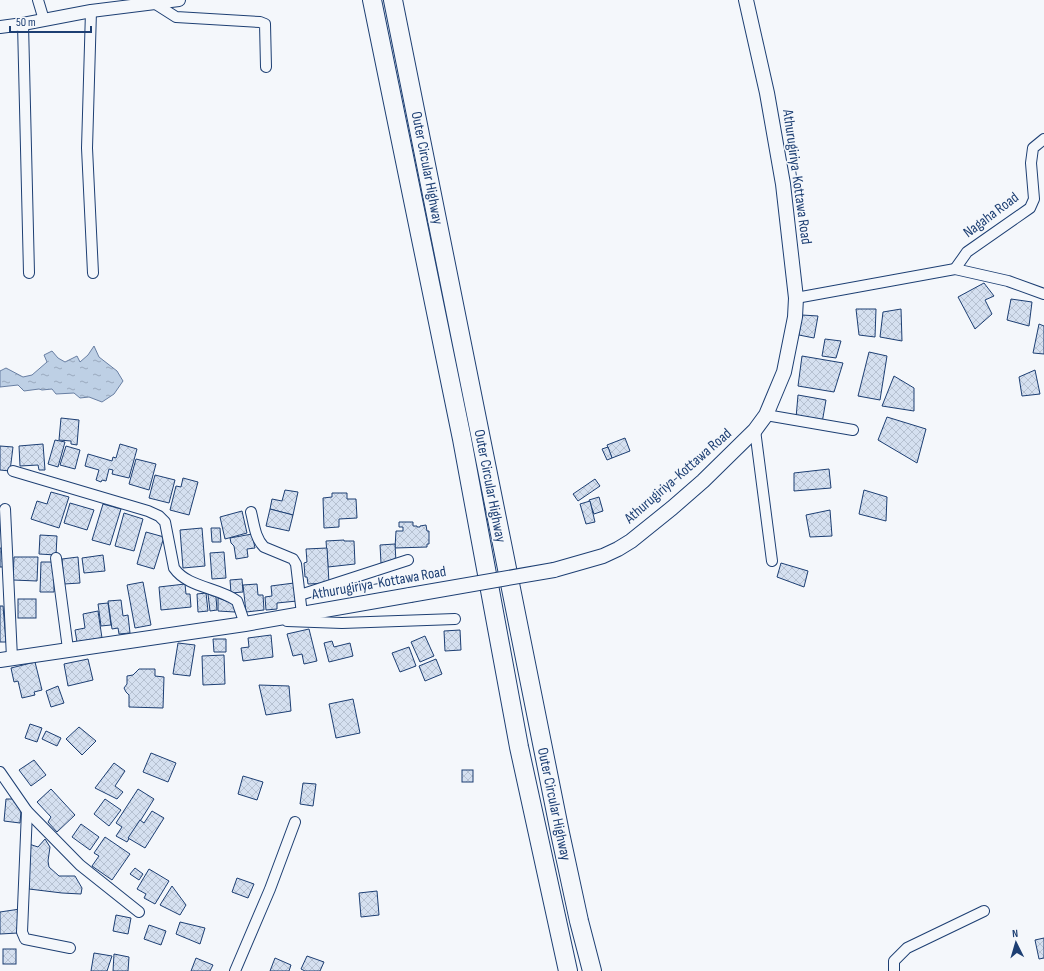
<svg xmlns="http://www.w3.org/2000/svg" width="1044" height="971" font-family="'Sofia Sans Condensed',sans-serif">
	<style>
		.water { fill: url(#water-ripples); stroke: #687fa3 }
		.building { fill: url(#building-cross-hatch); stroke: #1d3f73 }
		.lines { fill: none; stroke-linecap: round; stroke-linejoin: round }
		.minor-casing { stroke: #1d3f73; stroke-width: 12 }
		.tertiary-casing { stroke: #1d3f73; stroke-width: 14 }
		.secondary-casing { stroke: #1d3f73; stroke-width: 16 }
		.motorway-casing { stroke: #1d3f73; stroke-width: 20 }
		.minor { stroke: #f4f7fb; stroke-width: 10 }
		.tertiary { stroke: #f4f7fb; stroke-width: 12 }
		.secondary { stroke: #f4f7fb; stroke-width: 14 }
		.motorway { stroke: #f4f7fb; stroke-width: 18 }
		.secondary-bridge-casing { stroke: #1d3f73; stroke-width: 16; stroke-linecap: butt }
		.secondary-bridge { stroke: #f4f7fb; stroke-width: 14 }
		.labels { text-anchor: middle; dominant-baseline: central; stroke-width: 3; stroke-linejoin: round; paint-order: stroke }
		.street-label { font-size: 15px; fill: #1d3f73; stroke: #f4f7fb }
	</style>
	<defs>
		<pattern id="water-ripples" width="26" height="14" patternUnits="userSpaceOnUse"><rect width="26" height="14" fill="#bed0e5"/><path d="M2 4q2-2 4 0t4 0M15 11q2-2 4 0t4 0" fill="none" stroke="#9aaabe"/></pattern>
		<pattern id="building-cross-hatch" width="8" height="8" patternUnits="userSpaceOnUse"><rect width="8" height="8" fill="#d5e0f0"/><path d="M0 0l8 8M0 8l8-8" fill="none" stroke="#b6c1d1"/></pattern>
	</defs>
	<rect width="100%" height="100%" fill="#f4f7fb"/>
	<path class="water" d="M94,346L99,357L117,371L123,381L114,394L102,402L89,397L80,398L74,393L56,394L52,389L42,390L39,389L24,391L18,385L0,387V371L6,368L23,377L32,375L47,362L44,355L52,351L58,358L65,362L77,356L80,362L88,355Z"/>
	<g class="building">
		<path d="M984,283L994,296L985,300L992,314L975,329L958,297Z"/>
		<path d="M1011,299L1032,302L1029,326L1007,320Z"/>
		<path d="M856,309H876L875,337L859,335Z"/>
		<path d="M901,309L902,341L880,337L883,312Z"/>
		<path d="M802,315L818,316L814,338L799,335Z"/>
		<path d="M1039,324L1044,326V354L1033,353Z"/>
		<path d="M825,339L841,341L836,358L822,356Z"/>
		<path d="M869,352L887,356L880,400L858,396Z"/>
		<path d="M802,356L843,363L834,392L798,386Z"/>
		<path d="M1035,370L1040,394L1022,396L1019,377Z"/>
		<path d="M894,376L914,388V411L882,406Z"/>
		<path d="M798,395L826,400L822,423L796,418Z"/>
		<path d="M887,417L926,429L917,463L878,440Z"/>
		<path d="M61,418L79,420L77,445L71,444V441L59,440Z"/>
		<path d="M625,438L630,451L612,458L607,445Z"/>
		<path d="M55,440L65,442L58,467L48,464Z"/>
		<path d="M43,444L45,470H39L38,465L20,466L19,446Z"/>
		<path d="M120,444L137,449L129,478L112,474L113,470L109,469L106,481L102,480L101,482L96,480L99,470L85,466L88,454L112,461L113,457L116,458Z"/>
		<path d="M0,446L13,447L10,471L0,470Z"/>
		<path d="M66,446L80,450L75,469L60,465Z"/>
		<path d="M608,447L612,458L607,460L602,449Z"/>
		<path d="M136,459L156,464L149,490L129,484Z"/>
		<path d="M829,469L831,488L794,491V473Z"/>
		<path d="M155,475L175,480L169,503L149,498Z"/>
		<path d="M183,478L198,482L189,515L170,510L176,486L181,487Z"/>
		<path d="M595,479L600,486L578,501L573,494Z"/>
		<path d="M285,490L298,492L293,515L270,509L272,499L282,501Z"/>
		<path d="M864,490L887,497L886,521L859,514Z"/>
		<path d="M51,492L69,497L59,528L31,519L37,501L47,504Z"/>
		<path d="M332,493H347V499H356L357,518L339,519V527L324,528L323,498L332,497Z"/>
		<path d="M599,497L603,511L594,514L589,500Z"/>
		<path d="M590,501L595,522L586,524L580,504Z"/>
		<path d="M70,503L94,510L87,530L64,523Z"/>
		<path d="M103,504L121,509L110,545L92,540Z"/>
		<path d="M270,509L293,515L289,531L266,526Z"/>
		<path d="M830,510L832,536L810,537L806,515Z"/>
		<path d="M242,511L247,533L225,539L220,517Z"/>
		<path d="M124,513L143,519L134,551L115,546Z"/>
		<path d="M399,522H413V526H417V527H420V526L426,525L427,531H429V544H427V547L395,548L396,531H403V527H399Z"/>
		<path d="M202,528L205,566L183,568L180,530Z"/>
		<path d="M211,528H220L221,542H212Z"/>
		<path d="M146,532L164,537L154,569L137,564Z"/>
		<path d="M252,534L255,548L247,549L248,557L236,559L234,546L231,543L230,538Z"/>
		<path d="M40,535L57,536L56,555L39,554Z"/>
		<path d="M344,540V541H354L355,564L328,567L326,541Z"/>
		<path d="M395,544L396,562L381,563L380,545Z"/>
		<path d="M0,548L6,549L4,567H0Z"/>
		<path d="M327,548L329,583L308,584L307,577H305L304,563L307,562L306,549Z"/>
		<path d="M224,552L226,578L212,579L210,553Z"/>
		<path d="M103,555L105,571L84,573L82,558Z"/>
		<path d="M14,557H38L37,581L13,580Z"/>
		<path d="M78,557L80,583L64,584L62,559Z"/>
		<path d="M41,562H54V592H40Z"/>
		<path d="M781,563L808,571L804,587L777,577Z"/>
		<path d="M242,579L243,592L231,593L230,580Z"/>
		<path d="M143,582L151,625L135,628L127,585Z"/>
		<path d="M294,583L297,601L277,603V609L266,610L265,597L272,596L271,586Z"/>
		<path d="M185,584L186,594H190L191,607L161,610L159,587Z"/>
		<path d="M257,584L258,595H263L264,610L246,612L243,585Z"/>
		<path d="M206,593L208,611L198,612L197,594Z"/>
		<path d="M208,594L216,597L217,610L210,611Z"/>
		<path d="M218,598L235,604V612L218,611Z"/>
		<rect x="18" y="599" width="18" height="19"/>
		<path d="M121,600L123,616L128,615L130,633L119,634L118,628L112,629L108,601Z"/>
		<path d="M108,603L111,625L101,626L98,604Z"/>
		<path d="M0,606H3L6,642H0Z"/>
		<path d="M98,611L102,638L77,642L75,630L85,628L83,614Z"/>
		<path d="M309,629L317,661L304,664L302,654L293,656L287,634Z"/>
		<path d="M460,630L461,650L445,651L444,631Z"/>
		<path d="M271,635L273,657L243,661L241,648L249,647L248,638Z"/>
		<path d="M425,636L434,656L420,662L411,642Z"/>
		<path d="M213,639H226V652H214Z"/>
		<path d="M332,641L334,647L350,643L353,656L329,662L324,643Z"/>
		<path d="M178,643L195,645L190,676L173,674Z"/>
		<path d="M409,647L416,666L400,672L392,653Z"/>
		<path d="M224,655L225,684L203,685L202,656Z"/>
		<path d="M88,659L93,680L68,686L64,664Z"/>
		<path d="M436,659L442,674L425,681L419,666Z"/>
		<path d="M35,662L42,690L34,692L35,695L22,698L18,681L14,682L11,668Z"/>
		<path d="M139,669H155V676L164,677L163,708L129,707V695L126,692L124,688L127,684V676L133,675Z"/>
		<path d="M259,685L289,686L291,711L266,715Z"/>
		<path d="M58,686L64,703L51,707L46,691Z"/>
		<path d="M353,699L360,733L336,738L329,704Z"/>
		<path d="M30,724L42,728L37,742L25,738Z"/>
		<path d="M79,727L96,741L82,755L66,739Z"/>
		<path d="M46,731L61,738L57,746L42,739Z"/>
		<path d="M151,753L176,763L168,782L143,772Z"/>
		<path d="M34,760L46,775L31,786L19,770Z"/>
		<path d="M114,763L125,771L115,786L123,792L117,799L95,788Z"/>
		<rect x="462" y="770" width="11" height="12"/>
		<path d="M243,776L263,782L257,800L238,794Z"/>
		<path d="M303,783L316,784L313,806L300,804Z"/>
		<path d="M51,789L75,815L57,832L48,822L51,817L37,802Z"/>
		<path d="M138,789L154,799L127,842L116,836L122,827L116,823Z"/>
		<path d="M6,799H22L20,823L4,821Z"/>
		<path d="M105,799L121,810L109,826L94,814Z"/>
		<path d="M152,811L164,818L145,848L128,838L140,820L144,823Z"/>
		<path d="M81,824L99,837L90,850L72,837Z"/>
		<path d="M105,837L130,854L112,880L92,866L99,856L94,853Z"/>
		<path d="M45,839L50,847L48,861L49,867L59,876H75L82,888L81,894L62,893L29,889V844L38,847Z"/>
		<path d="M135,868L143,874L139,880L130,874Z"/>
		<path d="M149,869L169,881L155,904L144,898L146,894L137,889Z"/>
		<path d="M237,878L254,884L248,898L232,892Z"/>
		<path d="M172,886L186,905L180,915L160,905Z"/>
		<path d="M377,891L379,915L361,917L359,893Z"/>
		<path d="M20,909L18,933L0,934V912Z"/>
		<path d="M116,915L131,918L128,934L113,931Z"/>
		<path d="M180,922L205,928L200,944L176,934Z"/>
		<path d="M149,925L166,931L161,945L144,939Z"/>
		<path d="M1044,938V958L1039,959L1035,940Z"/>
		<rect x="3" y="949" width="13" height="15"/>
		<path d="M94,953L112,956L107,971H91Z"/>
		<path d="M114,954L129,957L128,971H113Z"/>
		<path d="M307,956L324,962L320,971H305L301,969Z"/>
		<path d="M196,958L213,965L210,971H191Z"/>
		<path d="M275,958L291,965L289,971H270Z"/>
	</g>
	<g class="lines">
		<defs>
			<g id="minor">
				<path d="M38,0L44,20"/>
				<path d="M154,3L176,17L260,22L265,24L266,67"/>
				<path d="M91,11L87,148L93,273"/>
				<path d="M23,24L29,273"/>
				<path d="M955,269L967,252L1030,208L1034,199L1031,163L1033,148L1044,139"/>
				<path d="M796,298L955,269L1008,281L1044,294"/>
				<path d="M766,415L853,430"/>
				<path d="M755,430L772,561"/>
				<path d="M13,471L148,511L159,516L165,522L174,568C188,588 218,587 237,601L245,624"/>
				<path d="M5,509L12,658"/>
				<path d="M251,512C254,524 255,538 264,547L293,559L296,564L302,614"/>
				<path d="M56,558L68,649"/>
				<path d="M300,595L408,560"/>
				<path d="M287,621L342,623L455,619"/>
				<path d="M0,772L27,811L80,865L139,912"/>
				<path d="M27,811L22,932L25,939L70,948"/>
				<path d="M235,971L270,889L295,822"/>
				<path d="M894,971V961L907,948L984,911"/>
			</g>
			<path id="tertiary" d="M0,27L23,24L91,11L179,0"/>
			<g id="secondary">
				<path d="M554,570L603,556L618,549L631,541L672,508L703,481L755,430L766,415L784,372L795,317L796,298L783,184L767,93L746,0"/>
				<path d="M0,660L245,624L410,595"/>
			</g>
			<g id="motorway">
				<path d="M372,0L462,439L519,747L568,971"/>
				<path d="M393,0L560,833L579,921L592,971"/>
			</g>
		</defs>
		<use href="#minor" class="minor-casing"/>
		<use href="#tertiary" class="tertiary-casing"/>
		<use href="#secondary" class="secondary-casing"/>
		<use href="#motorway" class="motorway-casing"/>
		<use href="#minor" class="minor"/>
		<use href="#tertiary" class="tertiary"/>
		<use href="#secondary" class="secondary"/>
		<use href="#motorway" class="motorway"/>
		<defs>
			<path id="secondary-bridge" d="M410,595L554,570"/>
		</defs>
		<use href="#secondary-bridge" class="secondary-bridge-casing"/>
		<use href="#secondary-bridge" class="secondary-bridge"/>
	</g>
	<g class="labels">
		<g class="street-label">
			<text transform="translate(427 168) rotate(79)">Outer Circular Highway</text>
			<text transform="translate(797 177) rotate(82)">Athurugiriya-Kottawa Road</text>
			<text transform="translate(991 215) rotate(-37)">Nagaha Road</text>
			<text transform="translate(678 476) rotate(-41)">Athurugiriya-Kottawa Road</text>
			<text transform="translate(490 486) rotate(79)">Outer Circular Highway</text>
			<text transform="translate(379 583) rotate(-10)">Athurugiriya-Kottawa Road</text>
			<text transform="translate(554 804) rotate(78)">Outer Circular Highway</text>
		</g>
	</g>
	<g transform="translate(1016 943) rotate(355)" stroke="#f4f7fb" stroke-width="3" paint-order="stroke">
	<path d="M0-3L7 15L0 10L-7 15Z" fill="#1d3f73"/>
	<text y="-6" font-size="11" font-weight="bold" text-anchor="middle" fill="#1d3f73">N</text>
	</g>
	<path d="M10 26v6h81v-6" fill="none" stroke="#1d3f73" stroke-width="2"/>
	<text x="16" y="26" font-size="12" fill="#1d3f73" stroke="#f4f7fb" stroke-width="3" paint-order="stroke">50 m</text>
</svg>
